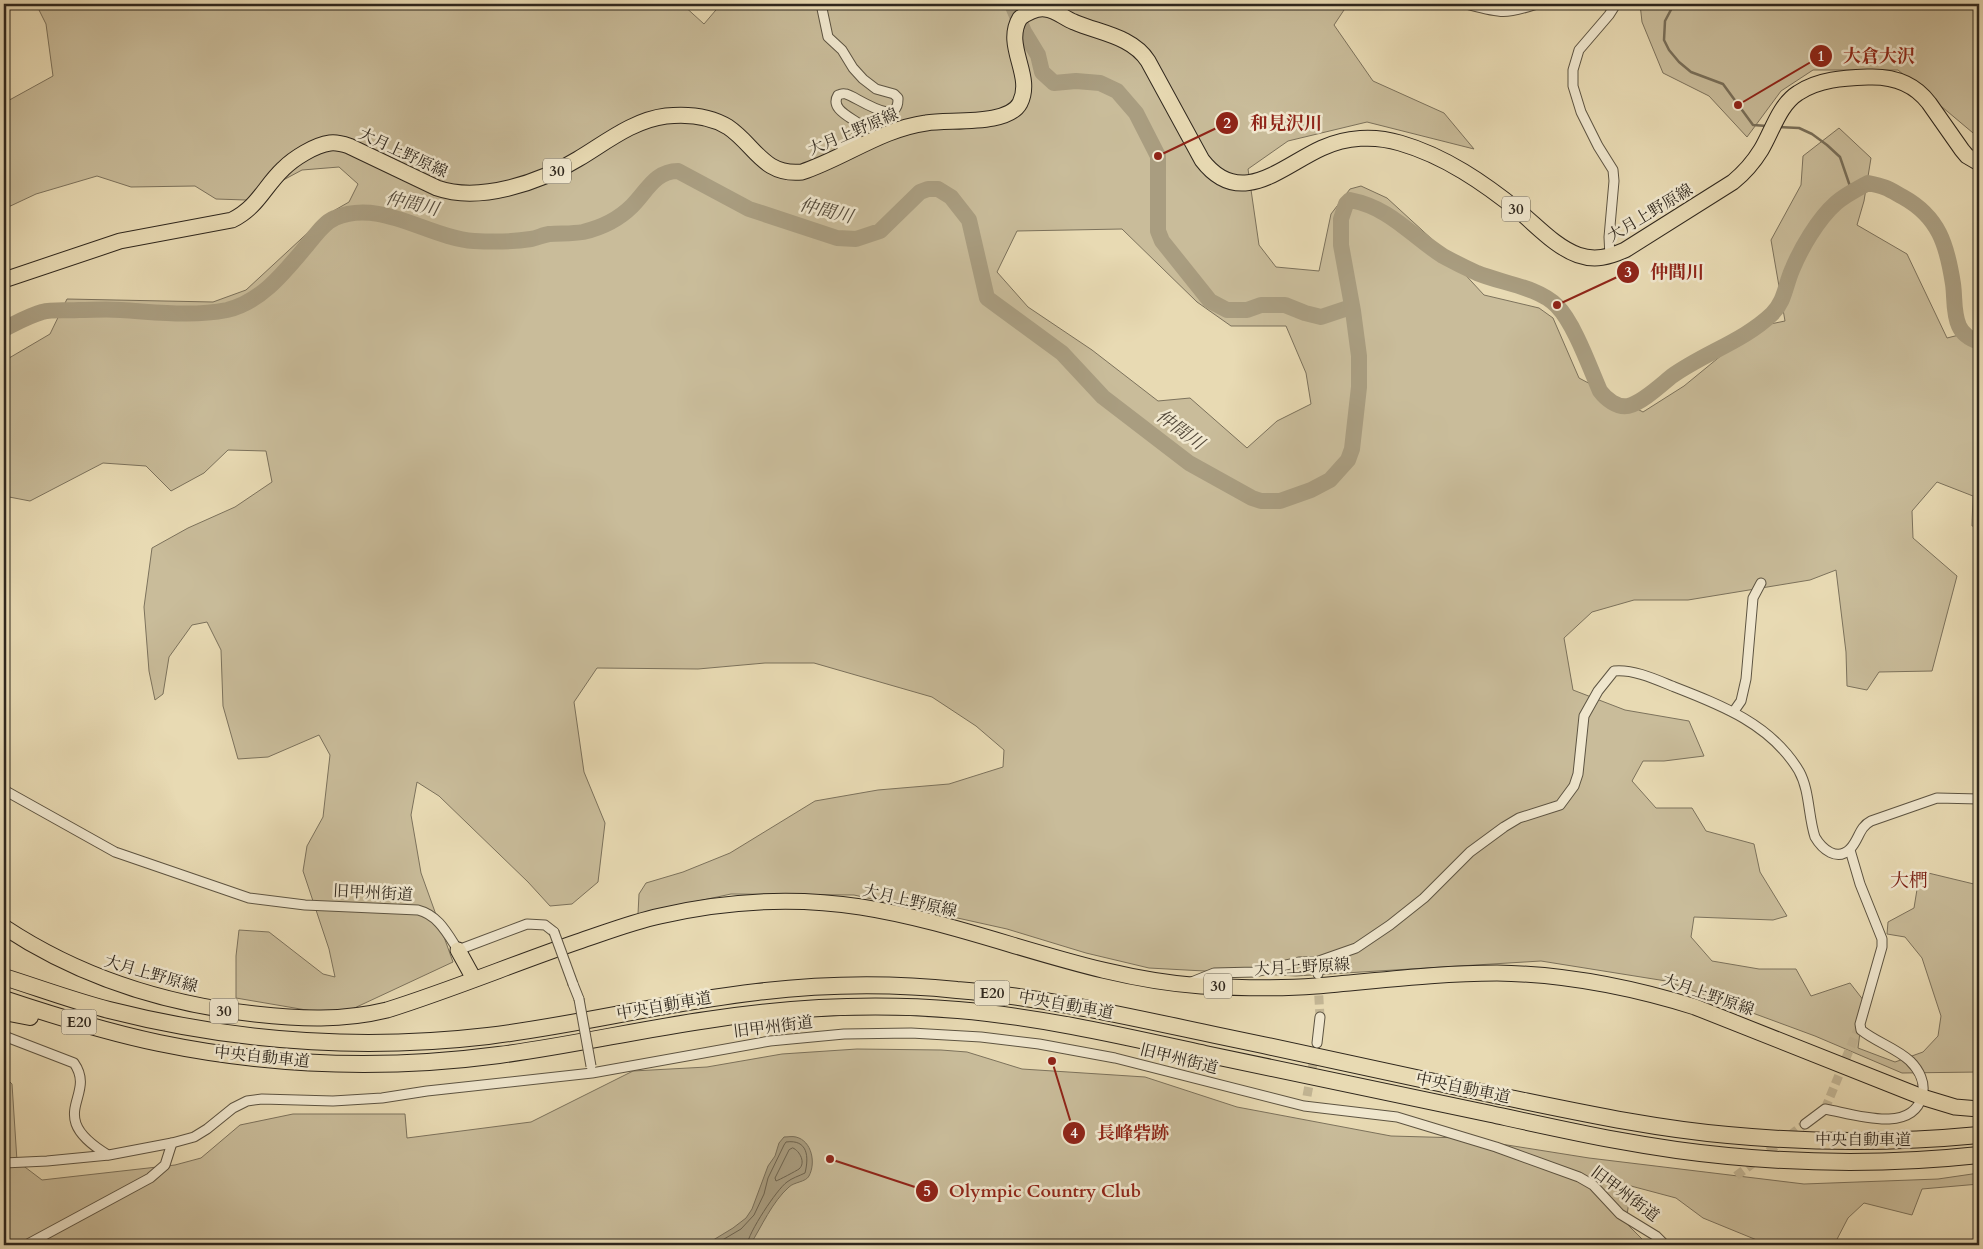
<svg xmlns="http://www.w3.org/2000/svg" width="1983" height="1249" font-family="Cardo,'Noto Serif JP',serif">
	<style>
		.green { fill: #c9bc9a; stroke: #7c725c; fill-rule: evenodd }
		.water { fill: #a99d80; stroke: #786e58 }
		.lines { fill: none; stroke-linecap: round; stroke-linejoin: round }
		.shore { stroke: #6c624e; stroke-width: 1 }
		.stream { stroke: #786e58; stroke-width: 2.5 }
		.river { stroke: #a99d80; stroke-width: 16 }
		.street-tunnel { stroke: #c3b695; stroke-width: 9; stroke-dasharray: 9 4.5; stroke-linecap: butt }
		.street-casing { stroke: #5d5442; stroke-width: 11 }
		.primary-casing { stroke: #2f271d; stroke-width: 17 }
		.highway-casing { stroke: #2f271d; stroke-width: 18 }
		.street { stroke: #f0e7ce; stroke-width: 9 }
		.primary { stroke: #e8dab3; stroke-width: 15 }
		.highway { stroke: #e8dab3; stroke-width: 16 }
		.street-bridge-casing { stroke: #5d5442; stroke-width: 11; stroke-linecap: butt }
		.street-bridge { stroke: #f0e7ce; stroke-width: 9 }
		.labels { text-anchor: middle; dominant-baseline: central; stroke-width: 5; stroke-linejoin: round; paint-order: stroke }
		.shield { fill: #f0e7ce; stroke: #696152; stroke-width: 1 }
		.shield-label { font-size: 15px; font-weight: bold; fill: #2f271d }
		.street-label { font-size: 16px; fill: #2f271d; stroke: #f0e7ce }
		.water-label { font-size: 18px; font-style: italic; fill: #544a3b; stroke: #f0e7ce }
		.quarter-label { font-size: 19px; fill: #7a1f14; stroke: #f0e7ce }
		.leader { fill: none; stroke: #8f2418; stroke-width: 2 }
		.callout-dot { fill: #8f2418; stroke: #f0e7ce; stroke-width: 2 }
		.mark-label { font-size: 15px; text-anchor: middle; font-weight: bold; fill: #fff }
		.callout-label { font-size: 18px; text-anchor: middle; font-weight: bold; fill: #8f2418; stroke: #f0e7ce; stroke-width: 5; stroke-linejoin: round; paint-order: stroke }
	</style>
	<rect width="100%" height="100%" fill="#e8dab3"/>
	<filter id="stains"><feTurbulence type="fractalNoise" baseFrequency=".004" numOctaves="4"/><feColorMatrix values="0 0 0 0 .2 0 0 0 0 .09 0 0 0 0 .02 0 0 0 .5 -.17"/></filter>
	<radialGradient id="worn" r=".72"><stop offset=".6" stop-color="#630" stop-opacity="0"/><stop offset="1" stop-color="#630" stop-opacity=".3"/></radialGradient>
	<g class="green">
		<path d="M36,4H682L704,24L721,4H1348L1334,25L1373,81L1444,113L1474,149L1367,122L1288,141L1248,169L1259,245L1276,267L1319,271L1331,214L1350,189L1361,186L1387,198L1435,242L1484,295L1539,308L1553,318L1579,378L1643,412L1684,386L1756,327L1785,321L1771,240L1801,185L1803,156L1839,128L1871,158L1864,201L1857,225L1907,254L1947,338L1979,330V527L1972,526L1973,496L1937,482L1912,511L1913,538L1957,576L1932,671L1879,672L1867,690L1847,686L1846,652L1836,570L1810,580L1688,600H1634L1592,612L1564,638L1573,690L1625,710L1689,721L1704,756L1664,761H1643L1632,781L1656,808H1692L1706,831L1754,844L1760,872L1787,916L1773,920L1694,917L1691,937L1712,961L1759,969H1796L1811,996L1850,983L1864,1001L1858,1048L1895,1062L1923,1052L1938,1036L1941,1016L1922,958L1905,937L1887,934L1888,922L1914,908L1920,871L1978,885L1979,1072L1902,1073L1815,1036L1666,981L1541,961L1296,976L1149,968L1086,953L1007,929L854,895L731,894L638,914L639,894L646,883L683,872L730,853L815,801L878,790L949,784L1003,767L1004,750L976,726L932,697L814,663H765L698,669L597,668L574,702L584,772L605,823L598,882L572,904L550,906L528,882L439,796L417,782L411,815L421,873L453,962L348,1011L318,1012L236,998V956L239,930L269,932L323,974L335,977L329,949L303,871L307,846L323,817L330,755L319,735L268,757L238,759L223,706L221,650L207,622L192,625L169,657L163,694L155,700L149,671L144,607L152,548L188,528L235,507L272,482L266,451L228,450L204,473L171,491L146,466L103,463L30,501L4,496V361L50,334L67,299L213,302L246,290L328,214L349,202L358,184L339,167L302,170L246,200L216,199L195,186L131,187L97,176L36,194L4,209V103L53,76L46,24ZM1122,229L1197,302L1231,326H1286L1306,373L1311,404L1277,421L1247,448L1190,398L1158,401L1092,350L1028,307L997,272L1017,231Z"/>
		<path d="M1640,4H1979V138L1898,70H1813L1781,91L1747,137L1709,96L1663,73L1642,22Z"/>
		<path d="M857,1049L941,1050L967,1052L1022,1069L1145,1077L1237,1107L1391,1136L1463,1138L1589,1158L1804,1184L1938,1179L1979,1173V1184L1922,1189L1912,1215L1864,1203L1848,1218L1834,1245H1769L1703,1218L1676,1198L1631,1186L1626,1223L1648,1245H4V1076L12,1084L17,1161L42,1180L175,1165L201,1158L240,1125L293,1114H405L407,1138L531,1122L633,1071L707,1067L782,1054Z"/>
	</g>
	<path class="water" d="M784,1137C788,1137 792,1136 796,1137C812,1141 816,1163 809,1176C806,1182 794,1182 789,1187C772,1202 762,1226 750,1245H705L733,1228L746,1218L752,1209L768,1166L775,1156L779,1143Z"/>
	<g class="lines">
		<g class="shore">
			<path d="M793,1148C800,1151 806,1163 799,1169C796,1171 779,1180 776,1181L775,1178L789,1150Z"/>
			<path d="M714,1245L741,1229L754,1215L764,1194L768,1178L784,1145L786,1142C808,1139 809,1157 805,1173C799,1176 792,1178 787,1182C777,1189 748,1233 747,1245"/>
		</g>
		<g class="stream">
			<path d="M1674,4L1665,21L1664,40L1669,50L1679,62L1691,72L1723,84L1753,125L1767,126"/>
			<path d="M1778,127L1799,128L1812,134L1827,145L1840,157L1852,192"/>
		</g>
		<g class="river">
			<path d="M1012,4L1024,32L1038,55L1042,72L1054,83L1076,81L1100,83L1117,91L1136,113L1158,156V231L1162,241L1210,301L1227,310H1247L1261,305H1285L1305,313L1321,317L1351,307"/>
			<path d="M4,329C16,323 28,316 42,312C54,309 67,311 79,310C93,310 107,309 121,310C156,312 192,317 227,310C262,302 286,270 308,244C316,235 323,223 335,218C380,198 429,238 474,241C492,242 513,242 531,239C537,238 543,235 549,234C560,233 572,234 583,232C600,228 619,219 632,206C647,191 655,171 678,171L749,209L837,238L856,239L880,231L920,192L928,189H938L951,197L969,220L987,298L1062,353L1103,397L1189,463L1252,498L1261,501H1280L1311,490L1330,480L1348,460L1352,449L1359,387V356L1353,311L1341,245V219L1346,204L1350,200C1391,208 1410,235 1443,256C1454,262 1466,268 1477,273C1501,283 1539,287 1557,306C1574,323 1590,368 1600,391C1606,399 1617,408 1628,406C1642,403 1662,384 1672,376C1704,353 1744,341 1772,314C1785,301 1785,286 1792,270C1801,248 1818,219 1836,203C1845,195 1857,189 1868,183C1887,187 1887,188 1903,197C1939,217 1947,245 1953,284C1955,297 1953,313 1959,326C1963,335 1970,339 1979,342"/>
		</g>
		<g class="street-tunnel">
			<path d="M1318,982L1320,1017"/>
			<path d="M1307,1096L1315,1053"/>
			<path d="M1825,1109L1860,1024"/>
			<path d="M1736,1176L1805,1124"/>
		</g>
		<defs>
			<g id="street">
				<path d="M821,4L828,37L842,50L853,68L863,79L876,89L894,94L898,98C899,130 856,96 846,94C842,93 842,94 838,95C830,108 848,116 858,123L857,137L842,148"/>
				<path d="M1466,4C1500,13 1504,15 1537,4"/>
				<path d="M1610,257L1609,237L1614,181L1613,170L1598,146L1581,112L1573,86V70L1579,50L1609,15L1616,4"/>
				<path d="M1734,711L1741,701L1746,679L1753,598L1761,583"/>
				<path d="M4,790L115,852L249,898L305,905L418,910C438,915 447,933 458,950L527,924L545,925L554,932"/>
				<path d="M1316,962L1318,974"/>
				<path d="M1189,983L1214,973L1255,972L1299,962H1316L1356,948L1390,925L1424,898L1470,852L1504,827L1519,818L1560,805L1574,786L1578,774L1584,716L1598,691L1614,671C1633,669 1655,679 1672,686C1721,705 1771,724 1799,771C1810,791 1808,816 1815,837C1822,849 1837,862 1850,849C1859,840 1859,827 1871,821L1937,798L1979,799"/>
				<path d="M573,984L579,999"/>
				<path d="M4,1036L74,1063C98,1097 42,1115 108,1155"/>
				<path d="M1317,1043L1320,1017"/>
				<path d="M1805,1124L1825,1109C1853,1114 1912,1135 1922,1096C1926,1083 1919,1070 1910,1061C1896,1048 1876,1042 1861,1030L1860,1024L1882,947V939L1860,884L1850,850"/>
				<path d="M4,1163L47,1161L109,1155L172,1143L194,1137L207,1129L233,1108L247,1101L262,1099L333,1101L382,1098L427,1091L592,1073L770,1041L844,1034L911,1033L981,1037L1039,1044L1115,1058L1304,1106L1397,1117L1496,1147L1579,1177L1593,1185L1620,1214L1656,1236L1665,1245"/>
				<path d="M26,1245L150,1178L165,1165L172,1143"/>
			</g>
			<g id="primary">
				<path d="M4,280L120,241L232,220C258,207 264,187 283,169C294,158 315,145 330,143C337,142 343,144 349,146L437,188C480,203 541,182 578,159C605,143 633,120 666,116C686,114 710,116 728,127C755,145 763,176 802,172C844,158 882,129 926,123C951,119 1008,126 1020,103C1034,75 1003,46 1020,18C1027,13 1037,8 1045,9C1056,10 1064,18 1074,22C1099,33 1132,36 1148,61L1202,160C1240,210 1282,166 1322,148C1346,137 1374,135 1400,143C1445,156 1484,183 1520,212C1538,227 1556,247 1578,255C1595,261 1609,257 1625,250L1733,182C1744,173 1753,163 1761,150C1772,132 1779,105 1798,93C1819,79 1844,78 1868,77C1893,76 1914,83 1929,103L1962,150L1967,156L1979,163"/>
				<path d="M4,927C81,978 164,1004 255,1014C300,1019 342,1021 387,1010C451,990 513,964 577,942C604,933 632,922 660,916C725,901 795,897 861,907C976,925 1084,978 1201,986C1239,988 1278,989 1316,986C1376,981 1436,973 1497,973C1565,974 1631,987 1695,1007L1922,1097L1955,1107L1979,1109"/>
				<path d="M458,950L474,979"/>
			</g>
			<g id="highway">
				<path d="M4,977C39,988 74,1001 109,1010C235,1042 360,1051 488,1036C578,1025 667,1002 757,992C823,984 890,983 957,990C1044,997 1130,1017 1215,1035C1307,1054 1399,1074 1490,1094C1569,1110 1648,1128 1728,1135C1812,1143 1896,1143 1979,1135"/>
				<path d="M4,999C55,1016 106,1032 159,1043C270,1066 386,1070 499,1055C569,1046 637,1030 707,1020C790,1007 874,1003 958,1010C1041,1017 1123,1036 1205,1054C1300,1074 1395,1094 1491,1114C1569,1131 1648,1149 1728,1156C1811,1164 1896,1164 1979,1155"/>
				<path d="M4,1012L30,1017"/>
			</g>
		</defs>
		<use href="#street" class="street-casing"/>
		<use href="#primary" class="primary-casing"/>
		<use href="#highway" class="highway-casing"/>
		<use href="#street" class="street"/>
		<use href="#primary" class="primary"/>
		<use href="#highway" class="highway"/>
		<defs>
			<g id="street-bridge">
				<path d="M554,932L573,984"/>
				<path d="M579,999L591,1066"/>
			</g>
		</defs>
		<use href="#street-bridge" class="street-bridge-casing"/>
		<use href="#street-bridge" class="street-bridge"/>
	</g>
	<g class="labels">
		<g class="shield">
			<rect x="543" y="158.5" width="28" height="25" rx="4"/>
			<rect x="1502" y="196.5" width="28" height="25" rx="4"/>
			<rect x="1204" y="973.5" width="28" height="25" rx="4"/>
			<rect x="974.5" y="980.5" width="35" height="25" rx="4"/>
			<rect x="210" y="998.5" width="28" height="25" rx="4"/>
			<rect x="61.5" y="1009.5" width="35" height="25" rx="4"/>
		</g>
		<g class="shield-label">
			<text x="557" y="171">30</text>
			<text x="1516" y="209">30</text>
			<text x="1218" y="986">30</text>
			<text x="992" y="993">E20</text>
			<text x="224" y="1011">30</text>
			<text x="79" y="1022">E20</text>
		</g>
		<g class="street-label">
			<text transform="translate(853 132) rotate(-23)">大月上野原線</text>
			<text transform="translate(403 153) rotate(25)">大月上野原線</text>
			<text transform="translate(1650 213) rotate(-31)">大月上野原線</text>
			<text transform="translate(373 893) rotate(3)">旧甲州街道</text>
			<text transform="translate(910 901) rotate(13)">大月上野原線</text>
			<text transform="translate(1302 967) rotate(-3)">大月上野原線</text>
			<text transform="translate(151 974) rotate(16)">大月上野原線</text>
			<text transform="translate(1708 995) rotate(19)">大月上野原線</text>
			<text transform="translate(1066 1005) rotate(10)">中央自動車道</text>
			<text transform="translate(664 1006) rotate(-10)">中央自動車道</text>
			<text transform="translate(773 1027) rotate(-7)">旧甲州街道</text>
			<text transform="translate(262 1057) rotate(6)">中央自動車道</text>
			<text transform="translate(1179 1059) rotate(14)">旧甲州街道</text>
			<text transform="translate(1463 1088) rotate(12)">中央自動車道</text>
			<text x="1863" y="1140">中央自動車道</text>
			<text transform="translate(1625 1194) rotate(37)">旧甲州街道</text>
		</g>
		<g class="water-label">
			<text transform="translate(412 204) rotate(13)">仲間川</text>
			<text transform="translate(826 211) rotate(14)">仲間川</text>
			<text transform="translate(1180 430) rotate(36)">仲間川</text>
		</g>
		<g class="quarter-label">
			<text x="1909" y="881">大椚</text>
		</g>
	</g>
	<path class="leader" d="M1738 105L1821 56M1158 156L1227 123M1557 305L1628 272M1052 1061L1074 1133M830 1159L927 1191"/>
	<g class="callout-dot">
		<circle cx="1738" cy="105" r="5"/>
		<circle cx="1158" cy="156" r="5"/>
		<circle cx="1557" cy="305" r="5"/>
		<circle cx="1052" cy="1061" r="5"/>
		<circle cx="830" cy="1159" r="5"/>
		<circle cx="1821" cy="56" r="12"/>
		<circle cx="1227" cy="123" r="12"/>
		<circle cx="1628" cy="272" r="12"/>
		<circle cx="1074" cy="1133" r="12"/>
		<circle cx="927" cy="1191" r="12"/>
	</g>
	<g class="mark-label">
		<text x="1821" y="61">1</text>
		<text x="1227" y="128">2</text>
		<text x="1628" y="277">3</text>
		<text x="1074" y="1138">4</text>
		<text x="927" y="1196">5</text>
	</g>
	<g class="callout-label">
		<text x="1879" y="62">大倉大沢</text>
		<text x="1286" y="129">和見沢川</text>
		<text x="1677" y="278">仲間川</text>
		<text x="1133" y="1139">長峰砦跡</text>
		<text x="1045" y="1197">Olympic Country Club</text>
	</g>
	<rect width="1983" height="1249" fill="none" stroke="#e8dab3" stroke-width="20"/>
	<rect x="5" y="5" width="1973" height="1239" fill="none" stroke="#2f271d" stroke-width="2.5"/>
	<rect x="10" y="10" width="1963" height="1229" fill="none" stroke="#2f271d"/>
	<rect width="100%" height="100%" filter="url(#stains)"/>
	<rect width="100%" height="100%" fill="url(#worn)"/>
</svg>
